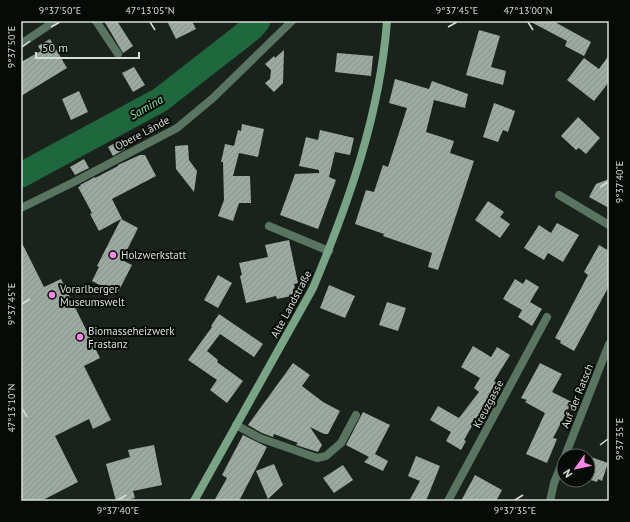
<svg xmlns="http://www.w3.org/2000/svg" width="630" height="522" font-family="'PT Sans',sans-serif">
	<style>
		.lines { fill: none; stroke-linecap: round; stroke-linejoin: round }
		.river { stroke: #1f673d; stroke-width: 25 }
		.building { fill: url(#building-hatch) }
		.lane { stroke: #597561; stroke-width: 8 }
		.street { stroke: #597561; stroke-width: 8 }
		.secondary { stroke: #79a586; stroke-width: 8 }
		.ticks { fill: none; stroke: #d7ded9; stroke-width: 1.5 }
		.poi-dot { fill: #fa87e6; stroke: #070b08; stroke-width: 1.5 }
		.labels { text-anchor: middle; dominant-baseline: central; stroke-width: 4; stroke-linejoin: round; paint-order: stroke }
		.street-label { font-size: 11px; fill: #d7ded9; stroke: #070b08 }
		.poi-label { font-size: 11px; fill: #d7ded9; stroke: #070b08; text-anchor: start }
		.water-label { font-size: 12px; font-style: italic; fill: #81e1a2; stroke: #070b08 }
		.neatline { fill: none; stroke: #d7ded9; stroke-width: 1.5 }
		.ticks-label { font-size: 10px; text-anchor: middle; fill: #d7ded9 }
	</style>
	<defs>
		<pattern id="building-hatch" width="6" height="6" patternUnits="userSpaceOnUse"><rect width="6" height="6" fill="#9daaa1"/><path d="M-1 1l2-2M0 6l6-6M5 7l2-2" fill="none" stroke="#869089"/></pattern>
	</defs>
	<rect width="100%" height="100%" fill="#19231c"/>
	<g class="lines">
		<path class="river" d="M21,175L160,100L251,29L258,21"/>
	</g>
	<g class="building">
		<path d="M104,21H117L133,46L123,53Z"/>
		<path d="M167,21H192L196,29L176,39Z"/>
		<path d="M529,21H553L591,42L584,56L565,46L567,41Z"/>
		<path d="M479,30L500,36L491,67L506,71L503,85L466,75Z"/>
		<path d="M50,39L67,68L21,96V62L41,51L38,46Z"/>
		<path d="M284,50L283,83L274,92L265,83L270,79L271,70L265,64L274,56L275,58Z"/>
		<path d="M337,53L373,56L371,76L335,72Z"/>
		<path d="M609,55V82L594,101L567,80L584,58L599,69Z"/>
		<path d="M134,67L145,85L133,92L122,73Z"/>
		<path d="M395,79L429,89L432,81L468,94L465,108L434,100L426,132L454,141L450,153L474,161L438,270L428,267L432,253L383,236L384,234L355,224L366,190L374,192L383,165L388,167L407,108L389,103Z"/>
		<path d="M79,91L88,112L71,120L62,99Z"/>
		<path d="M494,103L515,111L508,132L503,130L498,142L483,137Z"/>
		<path d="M578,117L600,138L586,154L579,148L576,150L561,136Z"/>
		<path d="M242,124L264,129L258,157L239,153L233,176H250L251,203H239L233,221L218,216L224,200L223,162H221L225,144L234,146L238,130L241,131Z"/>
		<path d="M320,130L354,138L350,155L335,152L329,177L336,180L318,229L280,215L295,174L319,173V170L299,166L306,137L318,140Z"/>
		<path d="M120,140L125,149L113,156L108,147Z"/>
		<path d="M188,145L189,160L197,171L194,192L176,169L175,146Z"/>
		<path d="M140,155H145L156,176L112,199L122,219H121L138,228L122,260L132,265L117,294L92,281L99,267L97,266L121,219L99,231L90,214L92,213L78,187L81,186L80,185L95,177V178L118,166V165Z"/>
		<path d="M84,159L89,168L75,175L70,167Z"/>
		<path d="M609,179V208L589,197L596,184Z"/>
		<path d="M488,201L504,212L500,217L510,224L500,238L475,220Z"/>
		<path d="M557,223L579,235L563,262L548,253L544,260L524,248L539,225L551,233Z"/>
		<path d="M289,240L298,283L294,284L296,295L277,299L276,296L246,303L240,276L242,275L239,263L268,257L265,245Z"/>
		<path d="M21,241L44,287L61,279L100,358L84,366L111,420L93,429L89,419L55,436L78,482L41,501H21Z"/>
		<path d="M599,245L609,251V286L574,351L560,343L561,341L555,338L588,275L584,272Z"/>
		<path d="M218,275L232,283L218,308L204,300Z"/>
		<path d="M515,279L523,284L526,279L539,287L530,302L542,309L532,326L518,317L522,310L503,299Z"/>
		<path d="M329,285L355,296L345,318L320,308Z"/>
		<path d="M387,302L406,308L398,331L379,325Z"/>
		<path d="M219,314L263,344L254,357L220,334L207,351L218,360L217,362L243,381L227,403L210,390L217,380L188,360L212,327L211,326Z"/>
		<path d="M473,346L491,357L497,347L510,355L494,381L499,384L484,410L472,426L464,440L466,441L461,450L446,441L451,432L430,420L438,406L459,418L479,392L474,388L480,378L461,367Z"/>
		<path d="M293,363L310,375L302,386L323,402L340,411L328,434H324L310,427L322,445L318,452L296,445L298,443L274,434L273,437L262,433L248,425Z"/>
		<path d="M540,363L562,374L552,392L572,402L553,438L557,439L547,463L526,454L545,413L525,402L527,400L521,398Z"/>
		<path d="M363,412L390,425L375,454L388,461L383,471L364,462L369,457L346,445Z"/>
		<path d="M243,435L267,447L239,501H214L227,478L222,475Z"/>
		<path d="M154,445L162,485L133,491L135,498L124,501H116L106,464L130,457L128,450Z"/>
		<path d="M416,456L440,466L426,501H409L420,481L408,476Z"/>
		<path d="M588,456L608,463L602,481L598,479L597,482L588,479Z"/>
		<path d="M274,464L283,485L268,499L256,471Z"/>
		<path d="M343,465L353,480L334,493L323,478Z"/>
		<path d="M475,475L502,490L496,501H461Z"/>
	</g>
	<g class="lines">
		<g class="lane">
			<path d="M96,21L118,54"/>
			<path d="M269,226L329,251"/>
			<path d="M236,425L260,438L317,458L326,456L341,443L356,415"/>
		</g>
		<g class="street">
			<path d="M21,44L55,21"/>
			<path d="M559,195L609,225"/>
			<path d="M21,208L74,182L177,128L213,98L292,21"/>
			<path d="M565,456L609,344"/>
			<path d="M448,501L547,317"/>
			<path d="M550,501L554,483L564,458"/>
		</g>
		<path class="secondary" d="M194,501L313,288C349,202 380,114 387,21"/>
	</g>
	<path class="ticks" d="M150,22L155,30M528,22L533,30M51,27L60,22M448,27L457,22M22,47L30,41M600,187L608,182M22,304L30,299M22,408L27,417M600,445L608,439M118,500L126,495M515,500L523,495"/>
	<g class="poi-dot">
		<circle cx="113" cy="255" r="4"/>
		<circle cx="52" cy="295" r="4"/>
		<circle cx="80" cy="337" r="4"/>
	</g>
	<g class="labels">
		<g class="street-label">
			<text transform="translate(142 133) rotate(-28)">Obere Lände</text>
			<text transform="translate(291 304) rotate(-62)">Alte Landstraße</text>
			<text transform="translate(577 396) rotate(-68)">Auf der Ratsch</text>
			<text transform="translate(488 404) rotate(-62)">Kreuzgasse</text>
		</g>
		<g class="poi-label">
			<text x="121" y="255">Holzwerkstatt</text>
			<text x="60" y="289">Vorarlberger<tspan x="60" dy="13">Museumswelt</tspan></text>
			<text x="88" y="331">Biomasseheizwerk<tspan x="88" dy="13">Frastanz</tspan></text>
		</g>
		<g class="water-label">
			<text transform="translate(146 107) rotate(-30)">Samina</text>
		</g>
	</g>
	<rect width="630" height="522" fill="none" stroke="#070b08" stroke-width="44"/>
	<g transform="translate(576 468) rotate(237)"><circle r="19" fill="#070b08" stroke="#5a5f5c"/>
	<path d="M0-3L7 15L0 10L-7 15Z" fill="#fa87e6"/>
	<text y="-6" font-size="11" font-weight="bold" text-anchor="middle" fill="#d7ded9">N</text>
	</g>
	<path d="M36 52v6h103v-6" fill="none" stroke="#d7ded9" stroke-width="2"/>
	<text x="42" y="52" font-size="12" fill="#d7ded9" stroke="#070b08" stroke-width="3" paint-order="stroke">50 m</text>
	<rect x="22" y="22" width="586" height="478" class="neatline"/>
	<g class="ticks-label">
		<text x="60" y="14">9°37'50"E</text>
		<text x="150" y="14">47°13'05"N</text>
		<text x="457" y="14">9°37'45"E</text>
		<text x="528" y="14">47°13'00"N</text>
		<text transform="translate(11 47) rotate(-90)" y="4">9°37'50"E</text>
		<text transform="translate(619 182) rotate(-90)" y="4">9°37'40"E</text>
		<text transform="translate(11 304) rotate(-90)" y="4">9°37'45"E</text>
		<text transform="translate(11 408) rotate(-90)" y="4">47°13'10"N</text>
		<text transform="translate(619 439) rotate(-90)" y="4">9°37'35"E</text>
		<text x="118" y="514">9°37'40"E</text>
		<text x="515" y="514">9°37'35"E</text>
	</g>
</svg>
